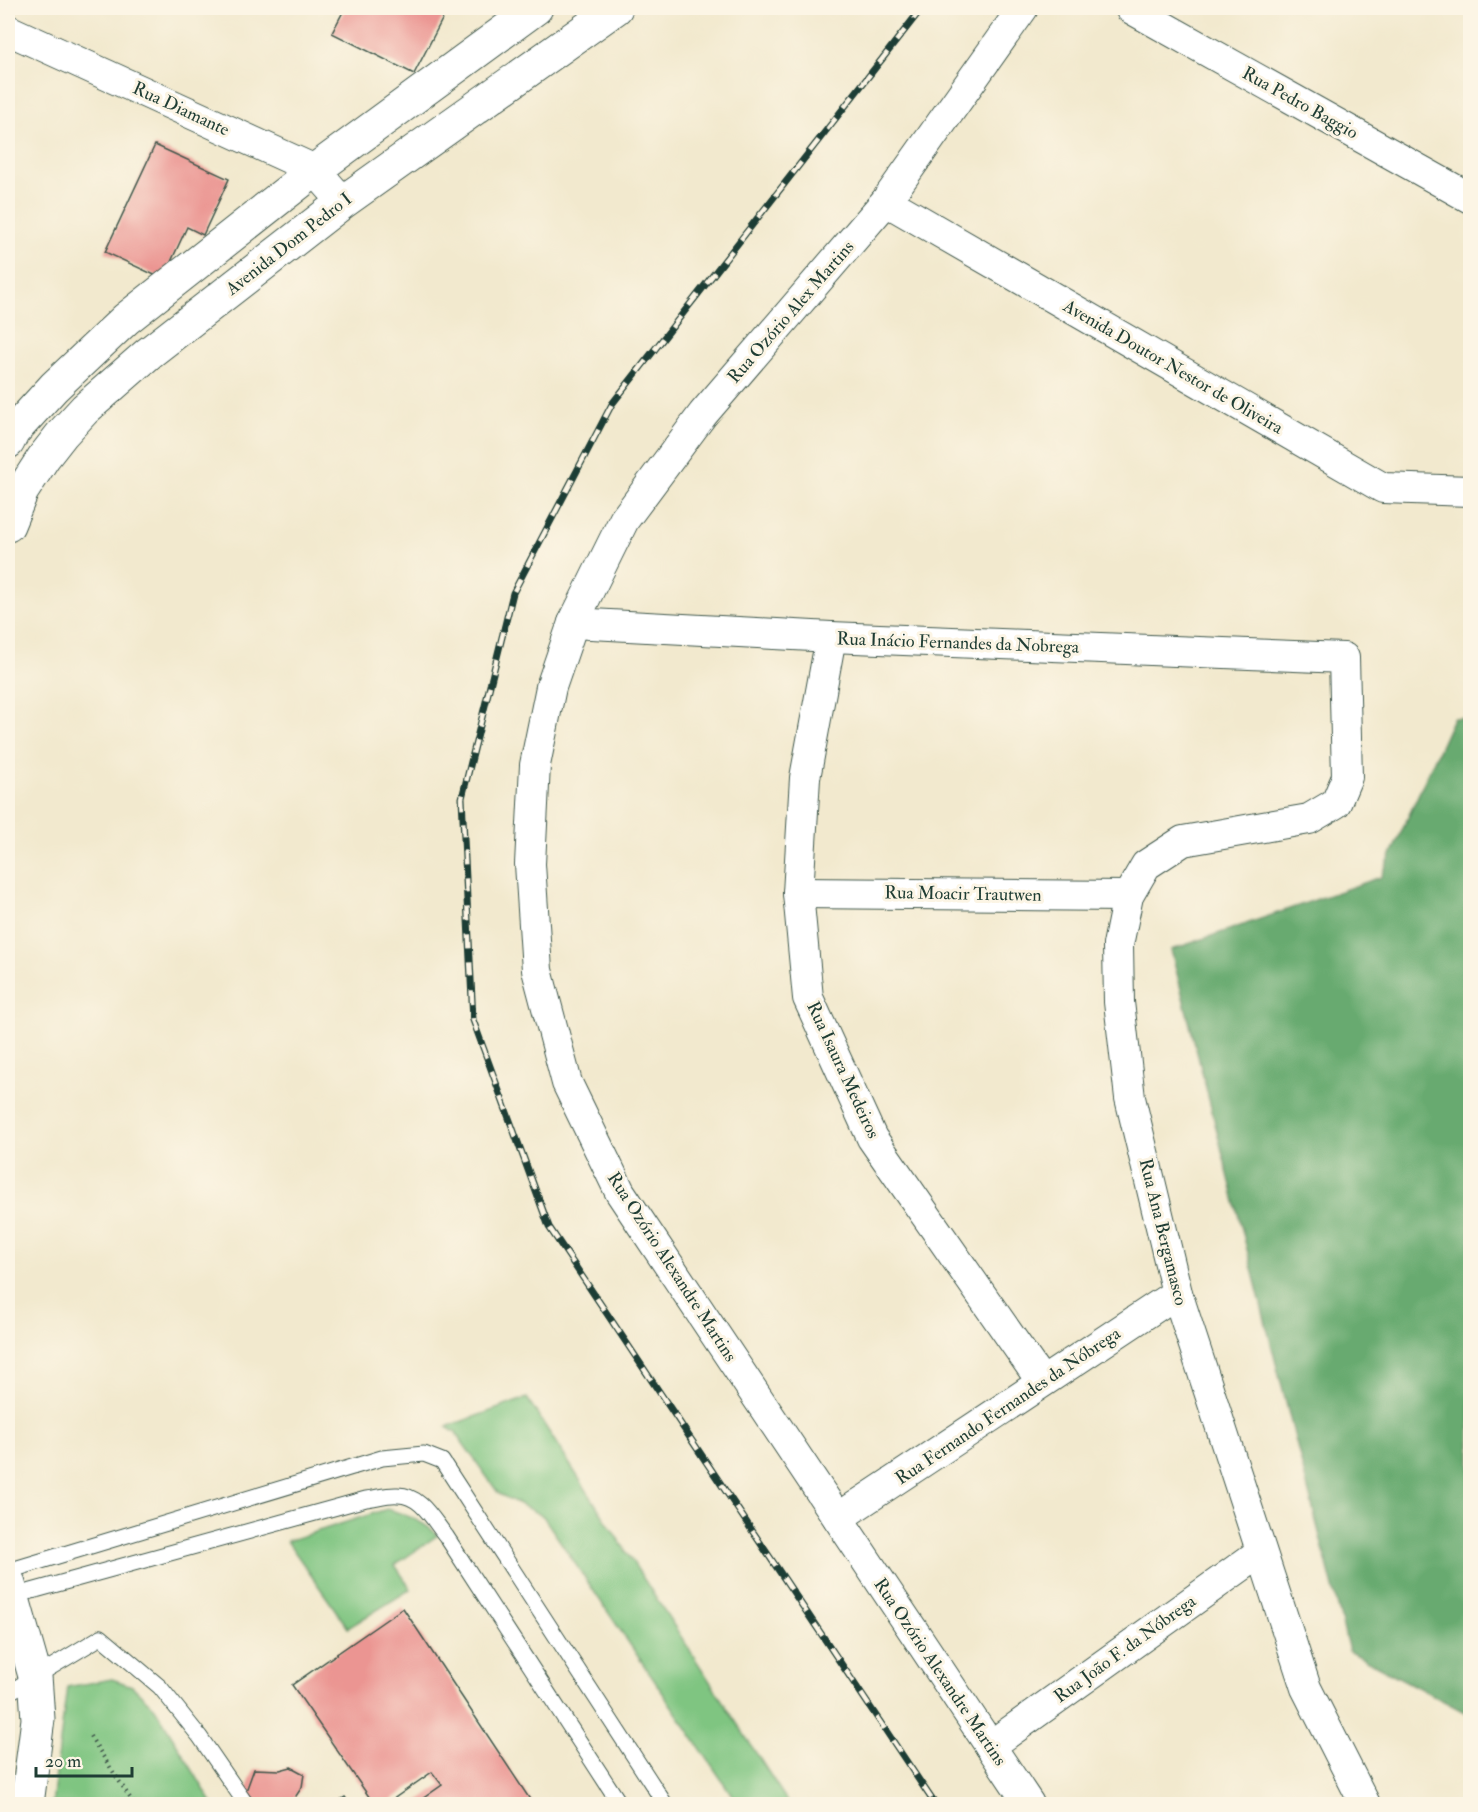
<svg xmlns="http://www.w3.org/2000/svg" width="1478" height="1812" font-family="'IM FELL Double Pica',serif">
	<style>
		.green { fill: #7fc581; stroke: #4f815a; stroke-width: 1.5 }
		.forest { fill: #67aa6f; stroke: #437452; stroke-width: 1.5 }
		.building { fill: #eb9592 }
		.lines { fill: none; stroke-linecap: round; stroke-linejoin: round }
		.service-casing { stroke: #3f574b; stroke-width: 17 }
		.minor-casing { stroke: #3f574b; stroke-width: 32 }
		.tertiary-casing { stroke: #3f574b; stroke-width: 35 }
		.path { stroke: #3f574b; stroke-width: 4; stroke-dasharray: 1.5 4.5; stroke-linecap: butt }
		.service { stroke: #fff; stroke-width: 15 }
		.minor { stroke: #fff; stroke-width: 30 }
		.tertiary { stroke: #fff; stroke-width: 33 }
		.rail-casing { stroke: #1f3d34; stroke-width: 7 }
		.rail { stroke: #fcf5e5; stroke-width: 4.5; stroke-dasharray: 14; stroke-linecap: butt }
		.labels { text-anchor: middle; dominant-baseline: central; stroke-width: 6; stroke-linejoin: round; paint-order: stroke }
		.street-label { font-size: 18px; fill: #1f3d34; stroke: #fcf5e5 }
	</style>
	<rect width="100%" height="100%" fill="#fcf5e5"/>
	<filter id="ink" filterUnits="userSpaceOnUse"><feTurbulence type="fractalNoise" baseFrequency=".0167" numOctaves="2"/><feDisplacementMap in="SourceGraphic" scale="12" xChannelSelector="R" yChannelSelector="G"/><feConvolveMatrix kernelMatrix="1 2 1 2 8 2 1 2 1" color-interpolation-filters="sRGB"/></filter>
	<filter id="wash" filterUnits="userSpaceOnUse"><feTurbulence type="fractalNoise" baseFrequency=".008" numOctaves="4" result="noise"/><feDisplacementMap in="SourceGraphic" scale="24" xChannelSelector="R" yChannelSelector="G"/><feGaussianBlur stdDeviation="1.35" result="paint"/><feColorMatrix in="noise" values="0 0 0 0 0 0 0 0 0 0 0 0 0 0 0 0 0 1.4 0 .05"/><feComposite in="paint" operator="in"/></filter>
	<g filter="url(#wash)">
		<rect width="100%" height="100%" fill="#f2e9ce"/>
		<g class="green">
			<path d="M527,1398L789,1804H738L543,1516L499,1494L455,1432L446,1427Z"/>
			<path d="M387,1509C405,1514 424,1522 438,1535L395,1565L411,1589L348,1628L287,1541Z"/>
			<path d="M112,1679L132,1686L155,1708L213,1804H52L67,1687Z"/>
		</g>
		<path class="forest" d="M1453,718H1470V1715L1349,1651L1171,950L1381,877Z"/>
		<g id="blocks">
			<g class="building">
				<path d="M345,8H448L414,74L332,33Z"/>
				<path d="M155,145L229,179L203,235L187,227L163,279L105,252Z"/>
				<path d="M403,1608L533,1804H415L442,1785L432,1772L386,1804H374L292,1685Z"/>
				<path d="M291,1767L304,1774L302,1787L292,1802L293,1804H256L246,1791L254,1769L280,1770Z"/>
				<path d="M345,1797L350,1804H334Z"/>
			</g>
		</g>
	</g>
	<g filter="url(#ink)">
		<use href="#blocks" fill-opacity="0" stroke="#3f574b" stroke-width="1.5"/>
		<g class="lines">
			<defs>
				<g id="service">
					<path d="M8,1571L382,1458L424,1454L442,1461L665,1804"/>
					<path d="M10,1597L366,1499C376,1498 388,1494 398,1495C421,1495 433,1520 446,1536L620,1804"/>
					<path d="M8,1693L101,1637L160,1687L200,1737L246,1804"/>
				</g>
				<g id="minor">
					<path d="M1023,8L886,201L703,414L624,520L573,623L551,687L535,765L530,864L537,970L567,1083L620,1192L1029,1804"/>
					<path d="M1130,8L1470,198"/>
					<path d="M8,30L315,170L343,202"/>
					<path d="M886,201L1383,488L1470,491"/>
					<path d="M573,623L831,637L1344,658L1347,777L1336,803L1309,819L1183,841L1146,865L1128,896L1118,945L1119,1002L1130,1098L1177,1293L1306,1688L1365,1804"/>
					<path d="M831,637L805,778L798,893L808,998L872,1138L1042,1382"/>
					<path d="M798,893L1128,896"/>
					<path d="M838,1518L1177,1293"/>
					<path d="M990,1746L1261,1552"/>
				</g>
				<g id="tertiary">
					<path d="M8,442L13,432L54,387L126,319L315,170L536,8"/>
					<path d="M8,525L22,491L44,457L62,434L85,409L149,353L343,202L616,8"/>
					<path d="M8,1581L35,1676L38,1719L27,1804"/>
				</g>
			</defs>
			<use href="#service" class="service-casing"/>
			<use href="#minor" class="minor-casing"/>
			<use href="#tertiary" class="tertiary-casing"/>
			<path class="path" d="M90,1736L134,1804"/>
			<use href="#service" class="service"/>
			<use href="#minor" class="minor"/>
			<use href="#tertiary" class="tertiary"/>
			<defs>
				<path id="rail" d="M922,8L612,404L513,593L462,798L473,1020L549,1227L935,1804"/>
			</defs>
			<use href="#rail" class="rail-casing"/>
			<use href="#rail" class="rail"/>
		</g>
	</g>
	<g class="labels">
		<g class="street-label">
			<text transform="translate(1300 103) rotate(29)">Rua Pedro Baggio</text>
			<text transform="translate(181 109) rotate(25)">Rua Diamante</text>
			<text transform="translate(289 244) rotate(-38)">Avenida Dom Pedro I</text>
			<text transform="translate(791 312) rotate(-49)">Rua Ozório Alex Martins</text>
			<text transform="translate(1173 367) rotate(30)">Avenida Doutor Nestor de Oliveira</text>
			<text transform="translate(958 643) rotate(2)">Rua Inácio Fernandes da Nobrega</text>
			<text transform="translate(963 894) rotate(1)">Rua Moacir Trautwen</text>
			<text transform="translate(843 1070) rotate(65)">Rua Isaura Medeiros</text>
			<text transform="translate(1163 1232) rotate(76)">Rua Ana Bergamasco</text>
			<text transform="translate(672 1267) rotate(57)">Rua Ozório Alexandre Martins</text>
			<text transform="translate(1008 1406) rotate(-34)">Rua Fernando Fernandes da Nóbrega</text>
			<text transform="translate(1125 1649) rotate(-36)">Rua João F. da Nóbrega</text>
			<text transform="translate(940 1672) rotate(56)">Rua Ozório Alexandre Martins</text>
		</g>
	</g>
	<rect width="1478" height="1812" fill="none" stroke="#fcf5e5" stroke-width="30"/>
	<path d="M36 1767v9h96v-9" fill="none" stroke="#1f3d34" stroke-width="3"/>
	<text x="45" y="1767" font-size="18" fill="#1f3d34" stroke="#fcf5e5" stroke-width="4.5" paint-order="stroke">20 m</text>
</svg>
